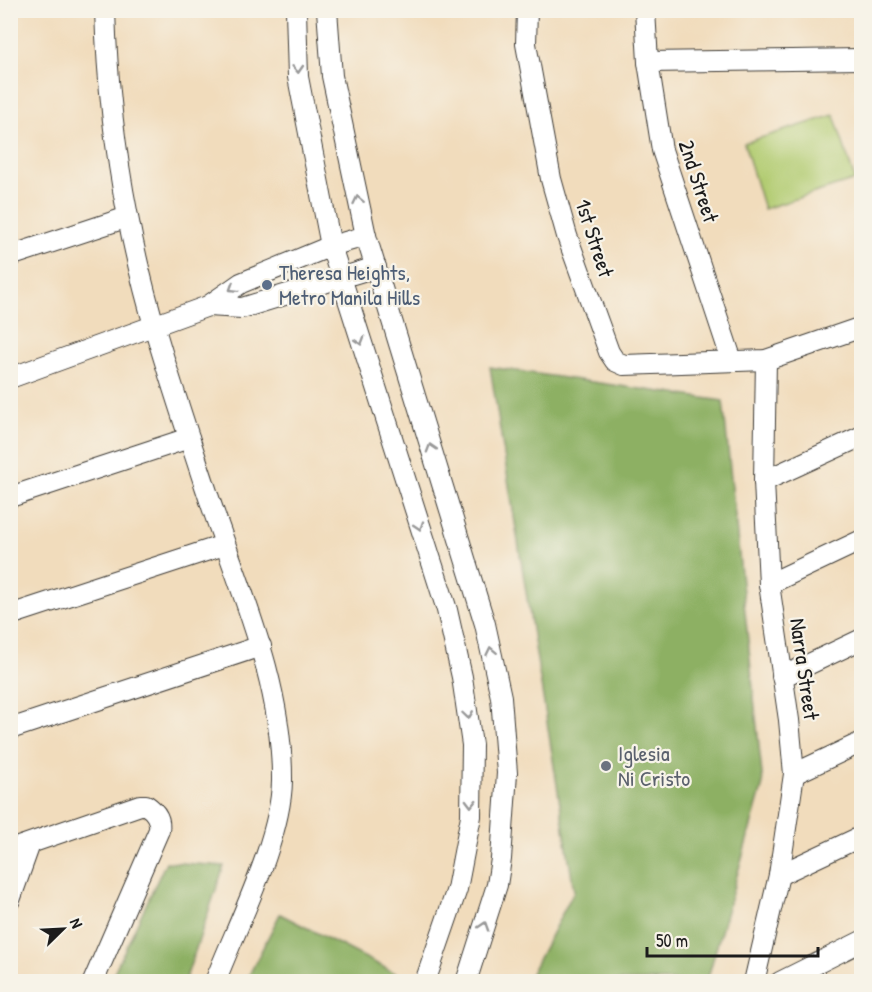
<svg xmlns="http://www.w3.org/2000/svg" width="872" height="992" font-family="'Patrick Hand',sans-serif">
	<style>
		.green { fill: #b2cc72; stroke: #677447; stroke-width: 1.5 }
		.forest { fill: #8db064; stroke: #546640; stroke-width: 1.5 }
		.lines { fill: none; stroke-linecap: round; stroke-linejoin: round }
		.street-casing { stroke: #3c3934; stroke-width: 22 }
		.street { stroke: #fff; stroke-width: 20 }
		.oneway { stroke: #999 }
		.service-dot { fill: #5c6f8a; stroke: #f7f3e8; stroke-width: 2 }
		.worship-dot { fill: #6b7280; stroke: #f7f3e8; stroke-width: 2 }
		.labels { text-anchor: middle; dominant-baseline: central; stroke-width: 4.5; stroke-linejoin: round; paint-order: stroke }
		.street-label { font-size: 22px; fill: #1c1c1c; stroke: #f7f3e8 }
		.service-label { font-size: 22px; fill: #4e5e75; stroke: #f7f3e8; text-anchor: start }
		.worship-label { font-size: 22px; fill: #5b616d; stroke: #f7f3e8; text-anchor: start }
	</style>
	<rect width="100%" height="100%" fill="#f7f3e8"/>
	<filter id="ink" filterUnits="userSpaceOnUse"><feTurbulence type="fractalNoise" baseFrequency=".0167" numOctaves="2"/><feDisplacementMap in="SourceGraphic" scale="12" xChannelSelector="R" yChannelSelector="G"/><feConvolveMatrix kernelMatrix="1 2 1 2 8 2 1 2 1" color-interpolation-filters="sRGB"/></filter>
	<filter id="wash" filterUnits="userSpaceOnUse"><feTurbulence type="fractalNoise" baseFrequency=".008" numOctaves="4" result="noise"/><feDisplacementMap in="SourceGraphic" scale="24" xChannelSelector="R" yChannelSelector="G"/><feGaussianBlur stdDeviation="1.35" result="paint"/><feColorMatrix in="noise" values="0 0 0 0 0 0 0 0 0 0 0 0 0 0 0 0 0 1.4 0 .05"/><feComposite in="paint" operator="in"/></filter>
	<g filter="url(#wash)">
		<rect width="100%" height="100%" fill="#f1dcbc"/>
		<path class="green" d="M834,115L855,180L764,209L744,143Z"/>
		<g class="forest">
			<path d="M490,367L723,401L763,784L707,981H527L574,891Z"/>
			<path d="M166,862L224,866L185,981H110Z"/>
			<path d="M280,914L401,976L399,981H246Z"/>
		</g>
	</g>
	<g filter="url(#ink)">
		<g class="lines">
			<defs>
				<g id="street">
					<path d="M105,10C107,78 115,151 128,217C145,309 177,400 206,489C237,584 283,679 282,781C281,840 237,925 215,982"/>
					<path d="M296,10L298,77L331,246L447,610L462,677L472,745L471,816L457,889L425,982"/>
					<path d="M327,10L332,76L366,236L485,624L501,697L507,773L501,859L497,885L466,982"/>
					<path d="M527,10L526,44L551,179L567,236L609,352L615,361L624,365L766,360L862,327"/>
					<path d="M645,10L648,62L662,150L732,361"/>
					<path d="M648,62L862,59"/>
					<path d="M10,256L128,217"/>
					<path d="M208,306L242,308L376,267"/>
					<path d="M10,378L208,306L241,283L331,246L366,236"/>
					<path d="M764,481L862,436"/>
					<path d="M10,497L189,438"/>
					<path d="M769,584L862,540"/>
					<path d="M10,615L224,545"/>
					<path d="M782,677L862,639"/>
					<path d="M10,729L261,646"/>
					<path d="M794,774L862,742"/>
					<path d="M10,850L140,805H146C155,811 161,819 159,830L93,982"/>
					<path d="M779,875L862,836"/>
					<path d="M10,900L30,844"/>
					<path d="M754,982L779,875L794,774L789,720L769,584L764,481L766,360"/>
					<path d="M780,982L862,941"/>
				</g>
			</defs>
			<use href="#street" class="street-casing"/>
			<use href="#street" class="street"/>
		</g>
		<defs><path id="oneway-chevron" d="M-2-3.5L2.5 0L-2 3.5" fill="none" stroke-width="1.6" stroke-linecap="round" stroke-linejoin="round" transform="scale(1.5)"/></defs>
		<g class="oneway">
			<use href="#oneway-chevron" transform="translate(298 69) rotate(87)"/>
			<use href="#oneway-chevron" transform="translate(358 200) rotate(-102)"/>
			<use href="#oneway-chevron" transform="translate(233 288) rotate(148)"/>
			<use href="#oneway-chevron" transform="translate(360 341) rotate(73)"/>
			<use href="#oneway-chevron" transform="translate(431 448) rotate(-107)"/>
			<use href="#oneway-chevron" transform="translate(419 526) rotate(72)"/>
			<use href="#oneway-chevron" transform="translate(491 651) rotate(-102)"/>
			<use href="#oneway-chevron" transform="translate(468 715) rotate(82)"/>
			<use href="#oneway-chevron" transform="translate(471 803) rotate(91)"/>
			<use href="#oneway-chevron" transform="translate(484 926) rotate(-72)"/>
		</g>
	</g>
	<circle class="service-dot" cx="267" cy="285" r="6"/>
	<circle class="worship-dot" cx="606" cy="766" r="6"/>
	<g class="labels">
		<g class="street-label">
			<text transform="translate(699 181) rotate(72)">2nd Street</text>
			<text transform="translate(595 238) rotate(72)">1st Street</text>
			<text transform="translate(805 669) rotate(82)">Narra Street</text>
		</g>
		<g class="service-label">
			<text x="279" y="272">Theresa Heights,<tspan x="279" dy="25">Metro Manila Hills</tspan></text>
		</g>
		<g class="worship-label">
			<text x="618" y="753">Iglesia<tspan x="618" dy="25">Ni Cristo</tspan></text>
		</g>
	</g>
	<rect width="872" height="992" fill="none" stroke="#f7f3e8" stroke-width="36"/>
	<g transform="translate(63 929) rotate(66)" stroke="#f7f3e8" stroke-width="4.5" paint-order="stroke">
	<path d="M0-4.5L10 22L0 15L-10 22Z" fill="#1c1c1c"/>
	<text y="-9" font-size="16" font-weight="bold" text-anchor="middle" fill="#1c1c1c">N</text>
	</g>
	<path d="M647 947v9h171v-9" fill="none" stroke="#1c1c1c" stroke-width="3"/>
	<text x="656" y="947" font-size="18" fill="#1c1c1c" stroke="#f7f3e8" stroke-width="4.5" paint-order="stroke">50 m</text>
</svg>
